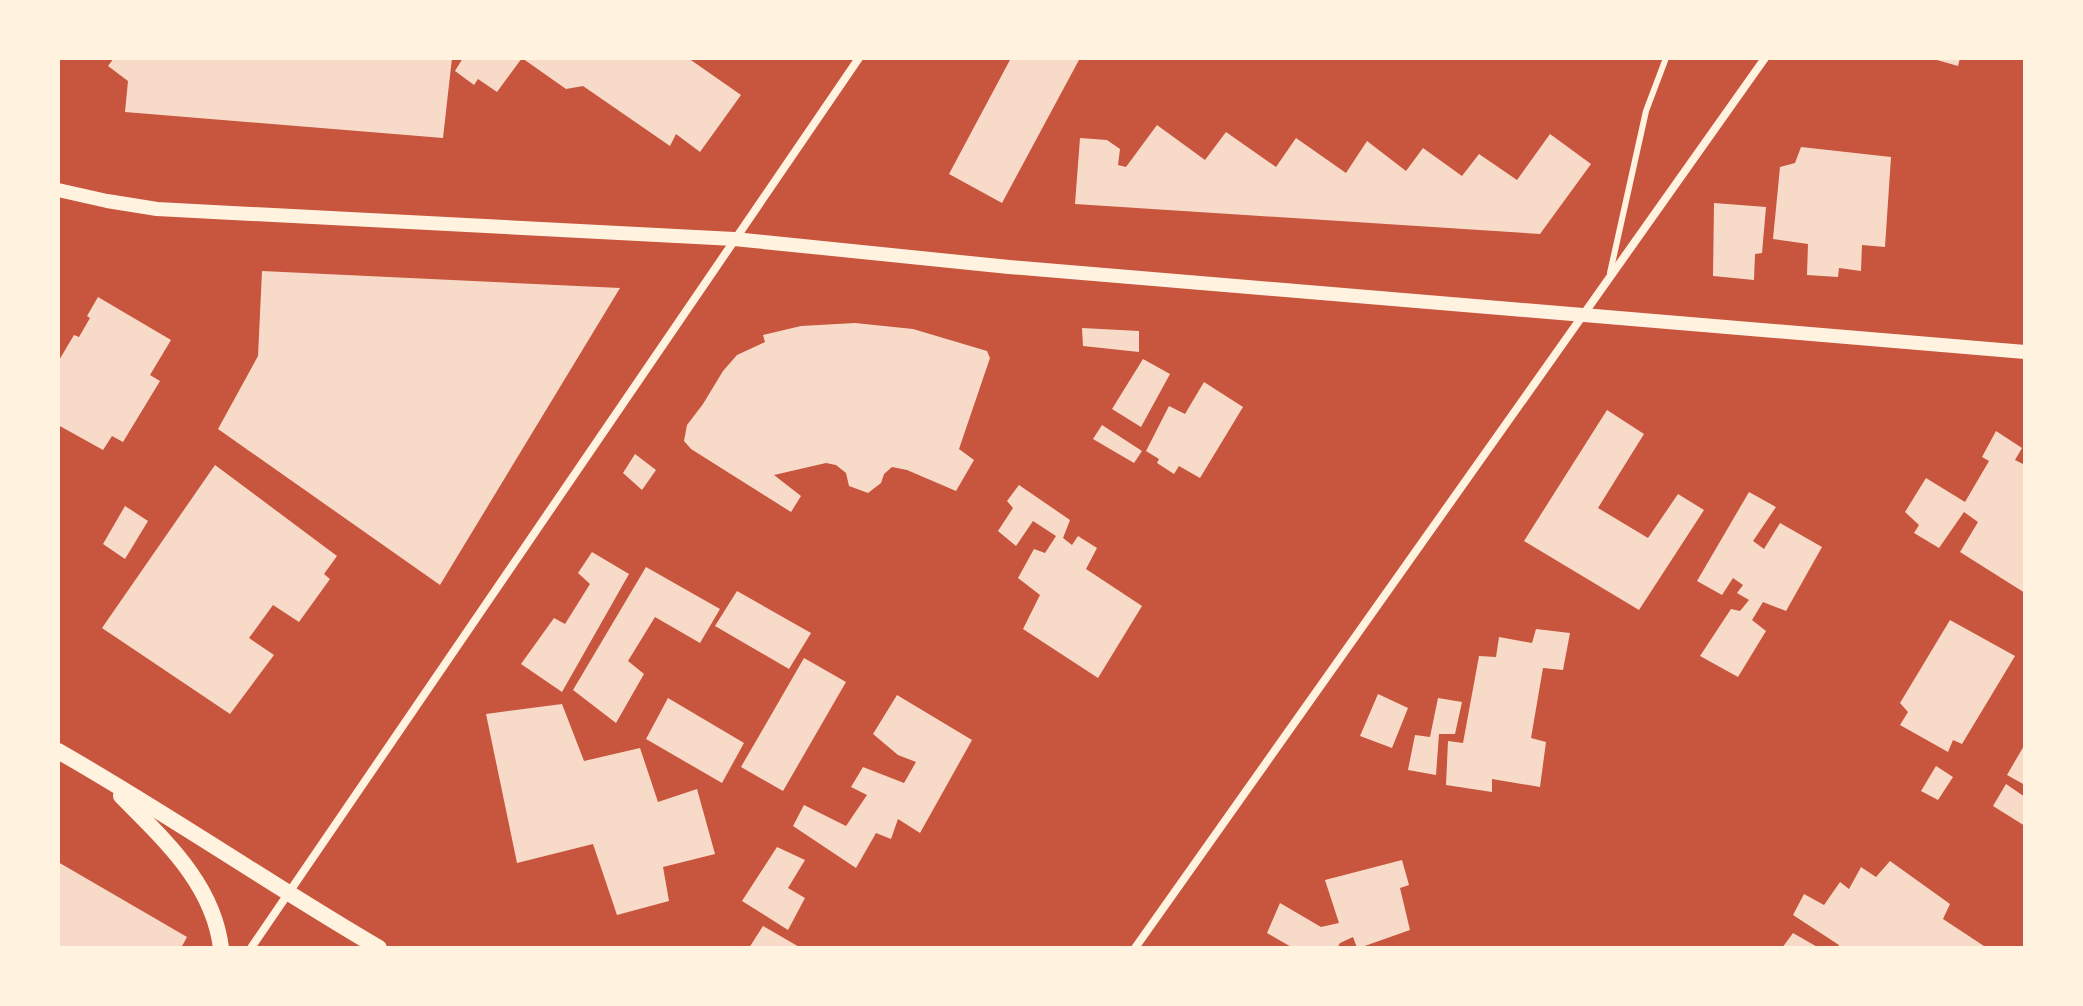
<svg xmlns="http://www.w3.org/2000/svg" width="2083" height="1006" font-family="'PT Sans',sans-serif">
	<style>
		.building { fill: #f7dbc8 }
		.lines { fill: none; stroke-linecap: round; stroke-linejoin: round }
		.service { stroke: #fff3e0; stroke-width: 6 }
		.minor { stroke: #fff3e0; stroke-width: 8 }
		.tertiary { stroke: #fff3e0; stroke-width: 14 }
		.secondary { stroke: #fff3e0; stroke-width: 16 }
	</style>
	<rect width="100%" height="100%" fill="#c8553d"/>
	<g class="building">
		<path d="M114,58H452L443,138L125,112L128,81L108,66Z"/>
		<path d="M463,58H522L497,92L478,79L474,85L455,71Z"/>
		<path d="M522,58H688L741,95L700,152L676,134L670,146L583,86L566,89Z"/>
		<path d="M1011,58H1080L1002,203L949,174Z"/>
		<path d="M1930,58H1960L1958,66Z"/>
		<path d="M1157,125L1205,160L1226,132L1276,167L1296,138L1346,173L1367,141L1406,171L1423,148L1462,176L1479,154L1517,180L1550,134L1591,164L1540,234L1075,204L1080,138L1107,140L1120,149L1118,165L1126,167Z"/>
		<path d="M1801,147L1891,157L1885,247L1862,245L1861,271L1839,268L1838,277L1807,275L1808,244L1773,239L1780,167L1795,163Z"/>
		<path d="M1714,203L1766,207L1762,253L1755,254L1754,280L1713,276Z"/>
		<path d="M262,271L620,288L440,585L218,429L258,356Z"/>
		<path d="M98,297L171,340L150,375L160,381L123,442L112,436L103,450L58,425V362L74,335L79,337L90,318L87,316Z"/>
		<path d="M855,323L913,329L987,351L990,358L959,449L974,460L956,491L907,470L892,467L884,474L881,483L868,493L849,486L846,473L836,465L826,463L774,475L801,496L791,512L691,449L684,441L687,425L703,404L723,371L737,355L765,342L763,335L801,326Z"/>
		<path d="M1082,328L1139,331V352L1083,346Z"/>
		<path d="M1143,359L1170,374L1141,427L1112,409Z"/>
		<path d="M1204,382L1243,407L1200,478L1179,466L1174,474L1157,463L1159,459L1146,451L1169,406L1185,414Z"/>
		<path d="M1607,410L1644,434L1598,508L1648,538L1678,494L1704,510L1639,610L1524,541Z"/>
		<path d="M1102,425L1142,451L1134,463L1093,439Z"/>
		<path d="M1996,431L2022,448L2015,460L2025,465V593L1960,552L1978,522L1964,512L1939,548L1914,533L1919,525L1905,512L1926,478L1965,502L1989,461L1982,457Z"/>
		<path d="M635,454L656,470L642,490L623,473Z"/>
		<path d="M215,465L337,556L324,574L330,579L299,622L273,605L249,638L274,655L230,714L102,628Z"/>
		<path d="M1019,485L1070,520L1063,538L1072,545L1078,536L1097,548L1086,569L1142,606L1098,678L1023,629L1040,595L1018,578L1034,549L1045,553L1056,536L1033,521L1016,546L998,531L1013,508L1007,501Z"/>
		<path d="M1749,492L1776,507L1753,541L1764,549L1780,523L1822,547L1786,611L1763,602L1752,620L1766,631L1738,677L1700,656L1731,609L1740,611L1749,600L1737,593L1743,585L1733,578L1722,595L1697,581Z"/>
		<path d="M125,506L148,521L125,559L103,544Z"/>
		<path d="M592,552L629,574L562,692L521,664L554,618L565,624L590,584L578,573Z"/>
		<path d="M646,567L720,609L700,643L655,617L628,661L644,674L616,723L573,690Z"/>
		<path d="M737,591L811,633L789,669L715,626Z"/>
		<path d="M1950,620L2015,656L1962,744L1953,740L1948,752L1900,725L1908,712L1900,703Z"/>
		<path d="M1536,629L1570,633L1563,670L1543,668L1531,738L1546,742L1540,787L1492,779V792L1446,785L1448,741L1463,743L1479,656L1496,657L1499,637L1532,643Z"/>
		<path d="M804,658L846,682L783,791L741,767Z"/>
		<path d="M1378,694L1408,708L1392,748L1360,736Z"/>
		<path d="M897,695L972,740L920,833L898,819L891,839L876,833L856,868L793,826L804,805L846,826L867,795L851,787L863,767L904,783L916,762L898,755L873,734Z"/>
		<path d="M668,698L744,743L722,783L646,739Z"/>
		<path d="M1438,698L1462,702L1455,734H1439L1436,775L1408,770L1415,735L1430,737Z"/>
		<path d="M562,704L584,761L640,748L658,802L697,789L715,854L663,867L669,901L617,915L593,844L517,863L486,714Z"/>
		<path d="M2025,744V785L2007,775Z"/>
		<path d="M1936,766L1953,777L1938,800L1921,791Z"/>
		<path d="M2006,784L2025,797V826L1993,806Z"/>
		<path d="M777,847L805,860L788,888L805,898L788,930L742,901Z"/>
		<path d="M1402,860L1409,885L1400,888L1410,930L1359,948H1357L1353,937L1340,943L1337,948H1293L1267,933L1280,903L1321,927L1339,923L1325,880Z"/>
		<path d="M1890,861L1950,904L1943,919L1987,948H1837L1839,945L1793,915L1804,894L1824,905L1840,882L1849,889L1861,867L1876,877Z"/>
		<path d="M58,862L187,937L181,948H58Z"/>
		<path d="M763,926L801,948H749Z"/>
		<path d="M1793,933L1819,948H1782Z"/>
	</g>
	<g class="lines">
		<path class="service" d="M1610,273L1646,111L1666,58"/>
		<g class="minor">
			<path d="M251,948L859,58"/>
			<path d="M1135,948L1765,58"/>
		</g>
		<path class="tertiary" d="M58,190L107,201L157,209L734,239L1009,267L2025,352"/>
		<g class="secondary">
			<path d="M58,751C167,813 271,885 379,948"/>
			<path d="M121,796C164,840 213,883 221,948"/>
		</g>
	</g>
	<rect width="2083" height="1006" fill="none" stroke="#fff3e0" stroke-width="120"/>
</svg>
